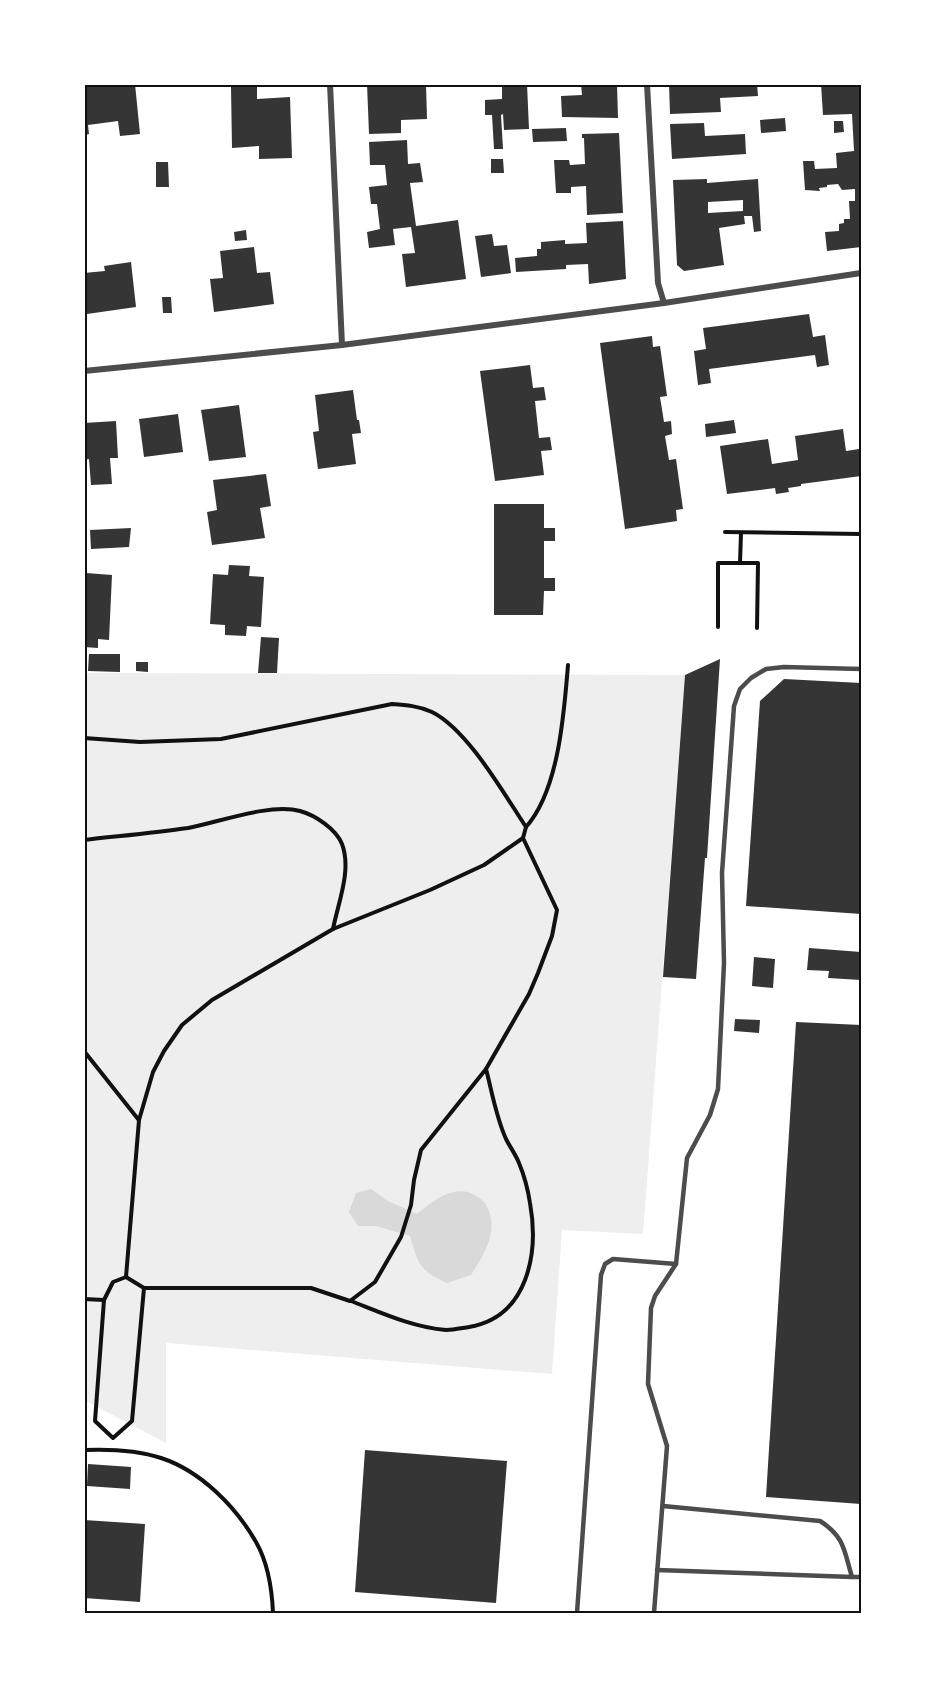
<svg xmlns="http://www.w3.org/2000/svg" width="945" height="1697" font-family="'DejaVu Sans',sans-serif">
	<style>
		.green { fill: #eee }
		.water { fill: #d9d9d9 }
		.building { fill: #353535; fill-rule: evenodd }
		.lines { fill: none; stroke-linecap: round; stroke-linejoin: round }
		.path { stroke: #111; stroke-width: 4 }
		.service { stroke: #4c4c4c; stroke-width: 4.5 }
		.minor { stroke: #4c4c4c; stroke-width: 6 }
		.neatline { fill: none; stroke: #111; stroke-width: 2 }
	</style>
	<rect width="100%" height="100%" fill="#fff"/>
	<path class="green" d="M84,673L685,675L643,1234L562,1230L552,1374L166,1343V1443L84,1400Z"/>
	<path class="water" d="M371,1189L388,1201L417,1214C435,1199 457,1182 478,1197C486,1202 490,1210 491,1220C494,1240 481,1259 471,1275L447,1283C420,1271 418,1264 410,1236L376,1226H358L349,1212L356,1193Z"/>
	<g class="building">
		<path d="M111,84H135L140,134L120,136L118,121L88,125L89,134L84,135V87Z"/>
		<path d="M367,84H426L427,119L401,120V133L369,134Z"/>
		<path d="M502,84H527L529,129L504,130L503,114L501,115L503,149H494L492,115H485V100L502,99Z"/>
		<path d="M581,84H617L618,118L562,117L561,96L582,95Z"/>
		<path d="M669,84H757L758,96L720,98L721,112L670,114Z"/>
		<path d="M821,84H861V247L827,251L825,232L839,231V224L844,223V219H850L849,201H855V189L842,190L838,184L827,185V187L819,188L820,191L805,190L803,161H814L815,169L837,168L836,153L854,151L852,114L823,115Z"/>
		<path d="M257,86V99L290,97L292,158L259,159V146L232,148L231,87Z"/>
		<path d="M785,118L786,131L761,133L760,120Z"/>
		<path d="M834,121H843L844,132L834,133Z"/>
		<path d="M704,123L705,136L745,134L746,154L672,159L670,124Z"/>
		<path d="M566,128L567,141L533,142L532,129Z"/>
		<path d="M619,133L623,213L587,215L586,186L571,187V193H556L554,160H569L570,165L585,164L584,138H582V134Z"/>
		<path d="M407,140L408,164L420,163L423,182L410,183L416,226L458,220L466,279L406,287L402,254L415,253L411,227L393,229L395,245L369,248L367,232L380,229L377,204H371L369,187L387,185L385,165H370L369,142Z"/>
		<path d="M491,159H503L504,173H491Z"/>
		<path d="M156,162H168L169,187H156Z"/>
		<path d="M707,179V183L758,179L761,231L754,232L752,216H744L745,224L719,228L724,265L684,271L677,265L673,180ZM743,200V211L708,213V202Z"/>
		<path d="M623,221L626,279L589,284L588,264L566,265V269L516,272L515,258L537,256V249H541V242L565,240V244L587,243L586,223Z"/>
		<path d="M246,230L247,240L235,241L234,232Z"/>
		<path d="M492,234L494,246L507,245L511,273L481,277L475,236Z"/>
		<path d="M254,247L257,273L270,272L274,304L214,312L210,279L223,278L220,251Z"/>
		<path d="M131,262L136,307L87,314L86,307H84V273L105,271L104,266Z"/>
		<path d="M162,297H171L172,313H163Z"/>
		<path d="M809,314L813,337L825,335L829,365L817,367L815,355L709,369L711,383L698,385L694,351L706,349L703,328Z"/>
		<path d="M652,336L653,347L660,346L667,396L660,397L664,422L671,421L672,434L665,436L669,460L676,459L683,509L676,510L677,521L625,529L600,343Z"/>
		<path d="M530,365L533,388L544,387L546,400L535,401L539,438L550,437L552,450L541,451L544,475L495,481L480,371Z"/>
		<path d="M353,390L357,420H359L361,433L352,434L356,464L318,469L313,432L319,431L315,395Z"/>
		<path d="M239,405L246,457L209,461L201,410Z"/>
		<path d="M178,414L183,452L144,457L139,419Z"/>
		<path d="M734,420L736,433L706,437L705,424Z"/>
		<path d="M116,421L118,458H110L112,484L91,485L89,459L84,460V423Z"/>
		<path d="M843,429L846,451L859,449L861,476L801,484V486L788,488L789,492L776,494L775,488L727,494L720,446L768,439L772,464L798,460L795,436Z"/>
		<path d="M266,474L271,506L260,508L265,538L212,545L207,512L217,510L213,480Z"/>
		<path d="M494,504H544V528H555V541H544V578H555V591H544L543,615H494Z"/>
		<path d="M131,528L129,547L91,549L90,530Z"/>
		<path d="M229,565L250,566L249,576L264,577L261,627L247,626L246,636L225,635V625L210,624L213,574L228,575Z"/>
		<path d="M84,571L86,573L112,575L109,640L98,639V648L84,647Z"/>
		<path d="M261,637L279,638L277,673H258Z"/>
		<path d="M89,654H120V672L88,671Z"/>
		<path d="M720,659L707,858H705L696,979L663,977L685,675Z"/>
		<path d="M136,662H148V672L136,671Z"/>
		<path d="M784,679L861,683V914L746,906L760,701Z"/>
		<path d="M809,948L861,952V980L828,978L829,971L807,970Z"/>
		<path d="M754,957L775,959L773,988L752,986Z"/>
		<path d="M735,1019L760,1020L759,1033L734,1031Z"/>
		<path d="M796,1022L861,1025V1504L766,1497Z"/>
		<path d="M365,1450L507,1461L496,1603L355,1592Z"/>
		<path d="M88,1464L131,1467L130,1489L87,1486Z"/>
		<path d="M84,1520L145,1524L140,1602L84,1598Z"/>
	</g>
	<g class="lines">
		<g class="path">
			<path d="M725,532L861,534"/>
			<path d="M740,563L741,533"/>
			<path d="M718,627V563H758L757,628"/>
			<path d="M84,738L140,742L221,739L392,704C406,705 419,706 432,712C468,730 504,794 526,827L523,838L557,910L552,936L538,973L529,994L486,1069L421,1150L414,1180L411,1205L401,1237L375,1282L350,1301L311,1288H144L126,1277"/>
			<path d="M526,827C559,790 564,713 568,665"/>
			<path d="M84,840C119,836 154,833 188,828C219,822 270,803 300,811C315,815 336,829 342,844C352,870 338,903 333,929"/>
			<path d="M84,1051L138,1119"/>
			<path d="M126,1277L139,1120L153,1072L164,1051L182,1025L212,1000L333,929L430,890L484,865L523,838"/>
			<path d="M84,1299L104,1300L113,1282L126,1277"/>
			<path d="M104,1300L95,1421L113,1438L132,1421L144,1288"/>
			<path d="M351,1301C382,1313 412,1327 446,1330C454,1330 462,1328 469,1327C528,1317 539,1253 530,1203C528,1190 524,1175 519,1163C516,1155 510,1147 506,1139C496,1117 492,1092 486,1069"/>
			<path d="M84,1450C109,1449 137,1450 161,1458C201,1471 236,1507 256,1542C268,1563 272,1589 273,1613"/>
		</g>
		<g class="service">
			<path d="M657,1570L852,1577C844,1551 845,1537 820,1521L663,1506"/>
			<path d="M852,1577H861"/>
			<path d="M577,1613L601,1275L605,1264L613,1259L676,1264"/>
			<path d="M654,1613L667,1446L648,1384L651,1308L655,1296L676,1264L687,1158L710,1115L718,1089L724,963L722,873L734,706L740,689L751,678L766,669L784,667L861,669"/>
		</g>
		<g class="minor">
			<path d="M330,84L342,345"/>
			<path d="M647,84L658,283L664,303"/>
			<path d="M84,371L342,345L664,303L861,273"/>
		</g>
	</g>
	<rect width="945" height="1697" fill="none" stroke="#ffffff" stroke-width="171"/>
	<rect x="86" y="86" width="774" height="1526" class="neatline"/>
</svg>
